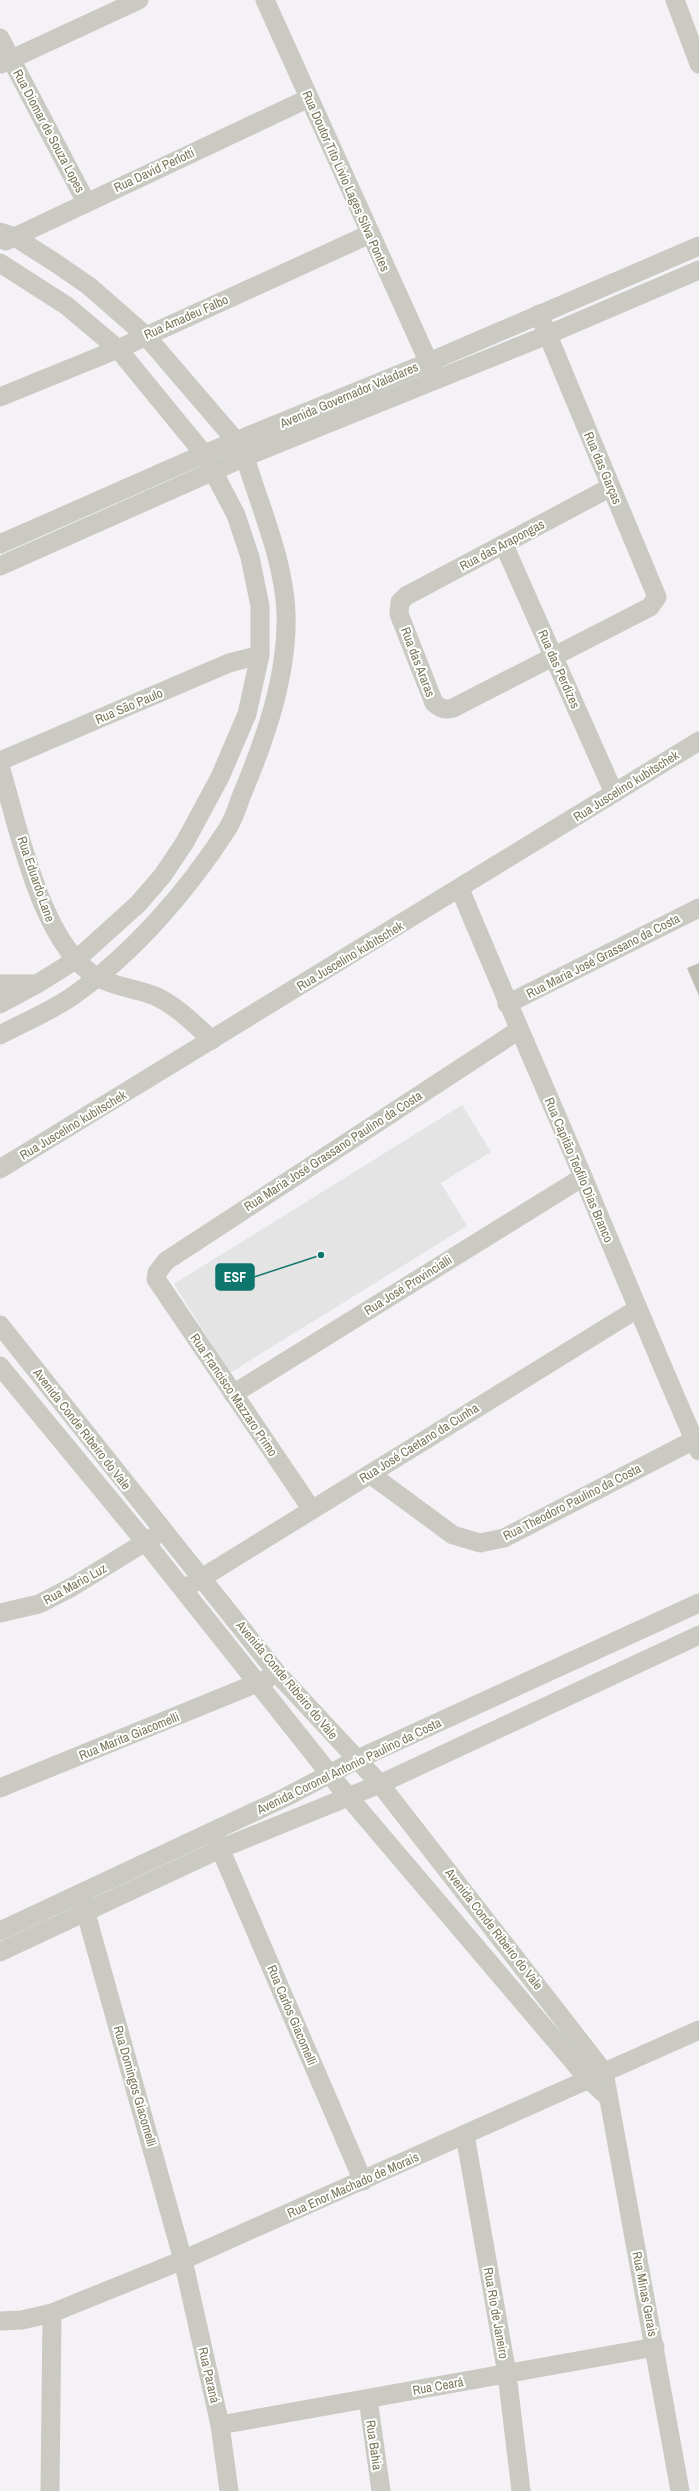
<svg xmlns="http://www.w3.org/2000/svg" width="699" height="2491" font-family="'Archivo Narrow',sans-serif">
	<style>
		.built { fill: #e5e4e4 }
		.building { fill: #bfbeb3 }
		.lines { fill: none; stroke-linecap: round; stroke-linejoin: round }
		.minor { stroke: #cacac3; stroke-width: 19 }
		.labels { text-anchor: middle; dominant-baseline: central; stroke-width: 4; stroke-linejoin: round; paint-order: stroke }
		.street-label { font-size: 13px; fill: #79775b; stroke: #fff }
		.leader { fill: none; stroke: #0f766e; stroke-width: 1.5 }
		.callout-dot { fill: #0f766e; stroke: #fff; stroke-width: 1.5 }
		.callout { fill: #0f766e; stroke: #0f766e; stroke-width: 1.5 }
		.callout-label { font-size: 14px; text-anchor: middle; font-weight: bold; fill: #fff }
	</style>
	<rect width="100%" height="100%" fill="#f4f2f6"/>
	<path class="built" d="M462,1105L491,1152L441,1183L467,1226L230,1373L174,1284Z"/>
	<path class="building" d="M699,963V996L687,968Z"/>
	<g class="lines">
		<g class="minor">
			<path d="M265,0L434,374"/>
			<path d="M675,0L699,64"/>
			<path d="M0,38L86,202"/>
			<path d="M1,64L139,0"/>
			<path d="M0,232L15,237L54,262L89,286L146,336L237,442L245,457C260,507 284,560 286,613C288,674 266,737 243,792C238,804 235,817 228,828C188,890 135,952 74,995C52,1011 24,1022 0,1035"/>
			<path d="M6,241L309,98"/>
			<path d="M0,263L67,306L118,349L204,454L236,515L250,557L260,606V655L247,714L220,777L185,842L163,875L138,904L77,959L37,984L0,1004"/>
			<path d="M539,314L657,597L650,607L453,708C445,710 441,709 434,703L399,614L400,602L406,596L611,487"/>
			<path d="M0,397L118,349L370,234"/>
			<path d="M0,544L204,454L429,362L699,246"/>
			<path d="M504,545L614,793"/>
			<path d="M0,566L245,457L547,335L699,270"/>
			<path d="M0,761L229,663L260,655"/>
			<path d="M0,766C18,826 41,945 97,977C112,986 137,989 155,996C177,1006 195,1025 212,1040"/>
			<path d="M460,889C500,985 542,1081 583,1177C621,1268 659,1360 699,1451"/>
			<path d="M0,984H34"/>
			<path d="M507,1004L699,908"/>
			<path d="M0,1169L699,741"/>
			<path d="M0,1325L277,1673L380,1784L604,2072L680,2491"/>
			<path d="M0,1366L146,1543L340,1787L589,2080L608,2097"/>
			<path d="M233,1394L583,1177"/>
			<path d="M370,1474L453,1535L480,1543L504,1538L694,1440"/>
			<path d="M312,1510L156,1279L157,1273L166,1261L519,1030"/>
			<path d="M192,1584L637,1309"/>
			<path d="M0,1613L39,1604L72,1587L155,1536"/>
			<path d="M0,1788L267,1679"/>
			<path d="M216,1839L363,2181"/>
			<path d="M82,1899L183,2260L220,2425L229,2491"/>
			<path d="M0,1931L286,1797L358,1759L699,1603"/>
			<path d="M0,1952L220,1849L380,1784L699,1635"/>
			<path d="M465,2135L507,2374L521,2491"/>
			<path d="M0,2321L22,2320L52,2313L183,2260L699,2030"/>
			<path d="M368,2399L381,2491"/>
			<path d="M220,2425L655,2347"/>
			<path d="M50,2491L52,2313"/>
		</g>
	</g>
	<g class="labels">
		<g class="street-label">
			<text transform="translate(49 131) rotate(62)">Rua Diomar de Souza Lopes</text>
			<text transform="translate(154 170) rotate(-25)">Rua David Perlotti</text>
			<text transform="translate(346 181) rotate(66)">Rua Doutor Tito Livio Lages Silva Pontes</text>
			<text transform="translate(186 317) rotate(-24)">Rua Amadeu Falbo</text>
			<text transform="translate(349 395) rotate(-23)">Avenida Governador Valadares</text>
			<text transform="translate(603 468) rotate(67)">Rua das Garças</text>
			<text transform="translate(502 545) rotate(-28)">Rua das Arapongas</text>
			<text transform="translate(418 662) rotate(69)">Rua das Araras</text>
			<text transform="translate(559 669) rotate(66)">Rua das Perdizes</text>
			<text transform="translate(129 706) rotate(-23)">Rua São Paulo</text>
			<text transform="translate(626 786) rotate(-32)">Rua Juscelino kubitschek</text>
			<text transform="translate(36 879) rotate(71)">Rua Eduardo Lane</text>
			<text transform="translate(350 956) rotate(-31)">Rua Juscelino kubitschek</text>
			<text transform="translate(603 956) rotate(-27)">Rua Maria José Grassano da Costa</text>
			<text transform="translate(73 1125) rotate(-31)">Rua Juscelino kubitschek</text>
			<text transform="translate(333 1151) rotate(-33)">Rua Maria José Grassano Paulino da Costa</text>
			<text transform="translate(579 1170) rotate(67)">Rua Capitão Teofilo Dias Branco</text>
			<text transform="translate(408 1285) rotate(-32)">Rua José Provincialli</text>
			<text transform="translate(234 1395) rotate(56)">Rua Francisco Mazzaro Primo</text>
			<text transform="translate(82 1429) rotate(52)">Avenida Conde Ribeiro do Vale</text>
			<text transform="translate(419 1443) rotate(-32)">Rua José Caetano da Cunha</text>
			<text transform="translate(572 1502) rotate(-27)">Rua Theodoro Paulino da Costa</text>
			<text transform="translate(75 1584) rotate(-29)">Rua Mario Luz</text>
			<text transform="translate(287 1680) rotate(50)">Avenida Conde Ribeiro do Vale</text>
			<text transform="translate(129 1736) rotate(-22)">Rua Marita Giacomelli</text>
			<text transform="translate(349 1766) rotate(-26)">Avenida Coronel Antonio Paulino da Costa</text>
			<text transform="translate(494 1929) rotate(52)">Avenida Conde Ribeiro do Vale</text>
			<text transform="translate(292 2015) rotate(67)">Rua Carlos Giacomelli</text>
			<text transform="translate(135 2086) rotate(74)">Rua Domingos Giacomelli</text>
			<text transform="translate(353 2185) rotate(-24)">Rua Enor Machado de Morais</text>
			<text transform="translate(645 2294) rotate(79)">Rua Minas Gerais</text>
			<text transform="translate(496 2313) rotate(80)">Rua Rio de Janeiro</text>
			<text transform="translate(209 2375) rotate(77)">Rua Paraná</text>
			<text transform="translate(438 2386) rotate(-10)">Rua Ceará</text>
			<text transform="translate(374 2445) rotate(82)">Rua Bahia</text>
		</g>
	</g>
	<path class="leader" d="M321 1255L254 1277"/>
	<circle class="callout-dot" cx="321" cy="1255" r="4"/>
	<rect class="callout" x="216" y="1264" width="38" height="26" rx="4"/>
	<g class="callout-label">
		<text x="235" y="1282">ESF</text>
	</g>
</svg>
